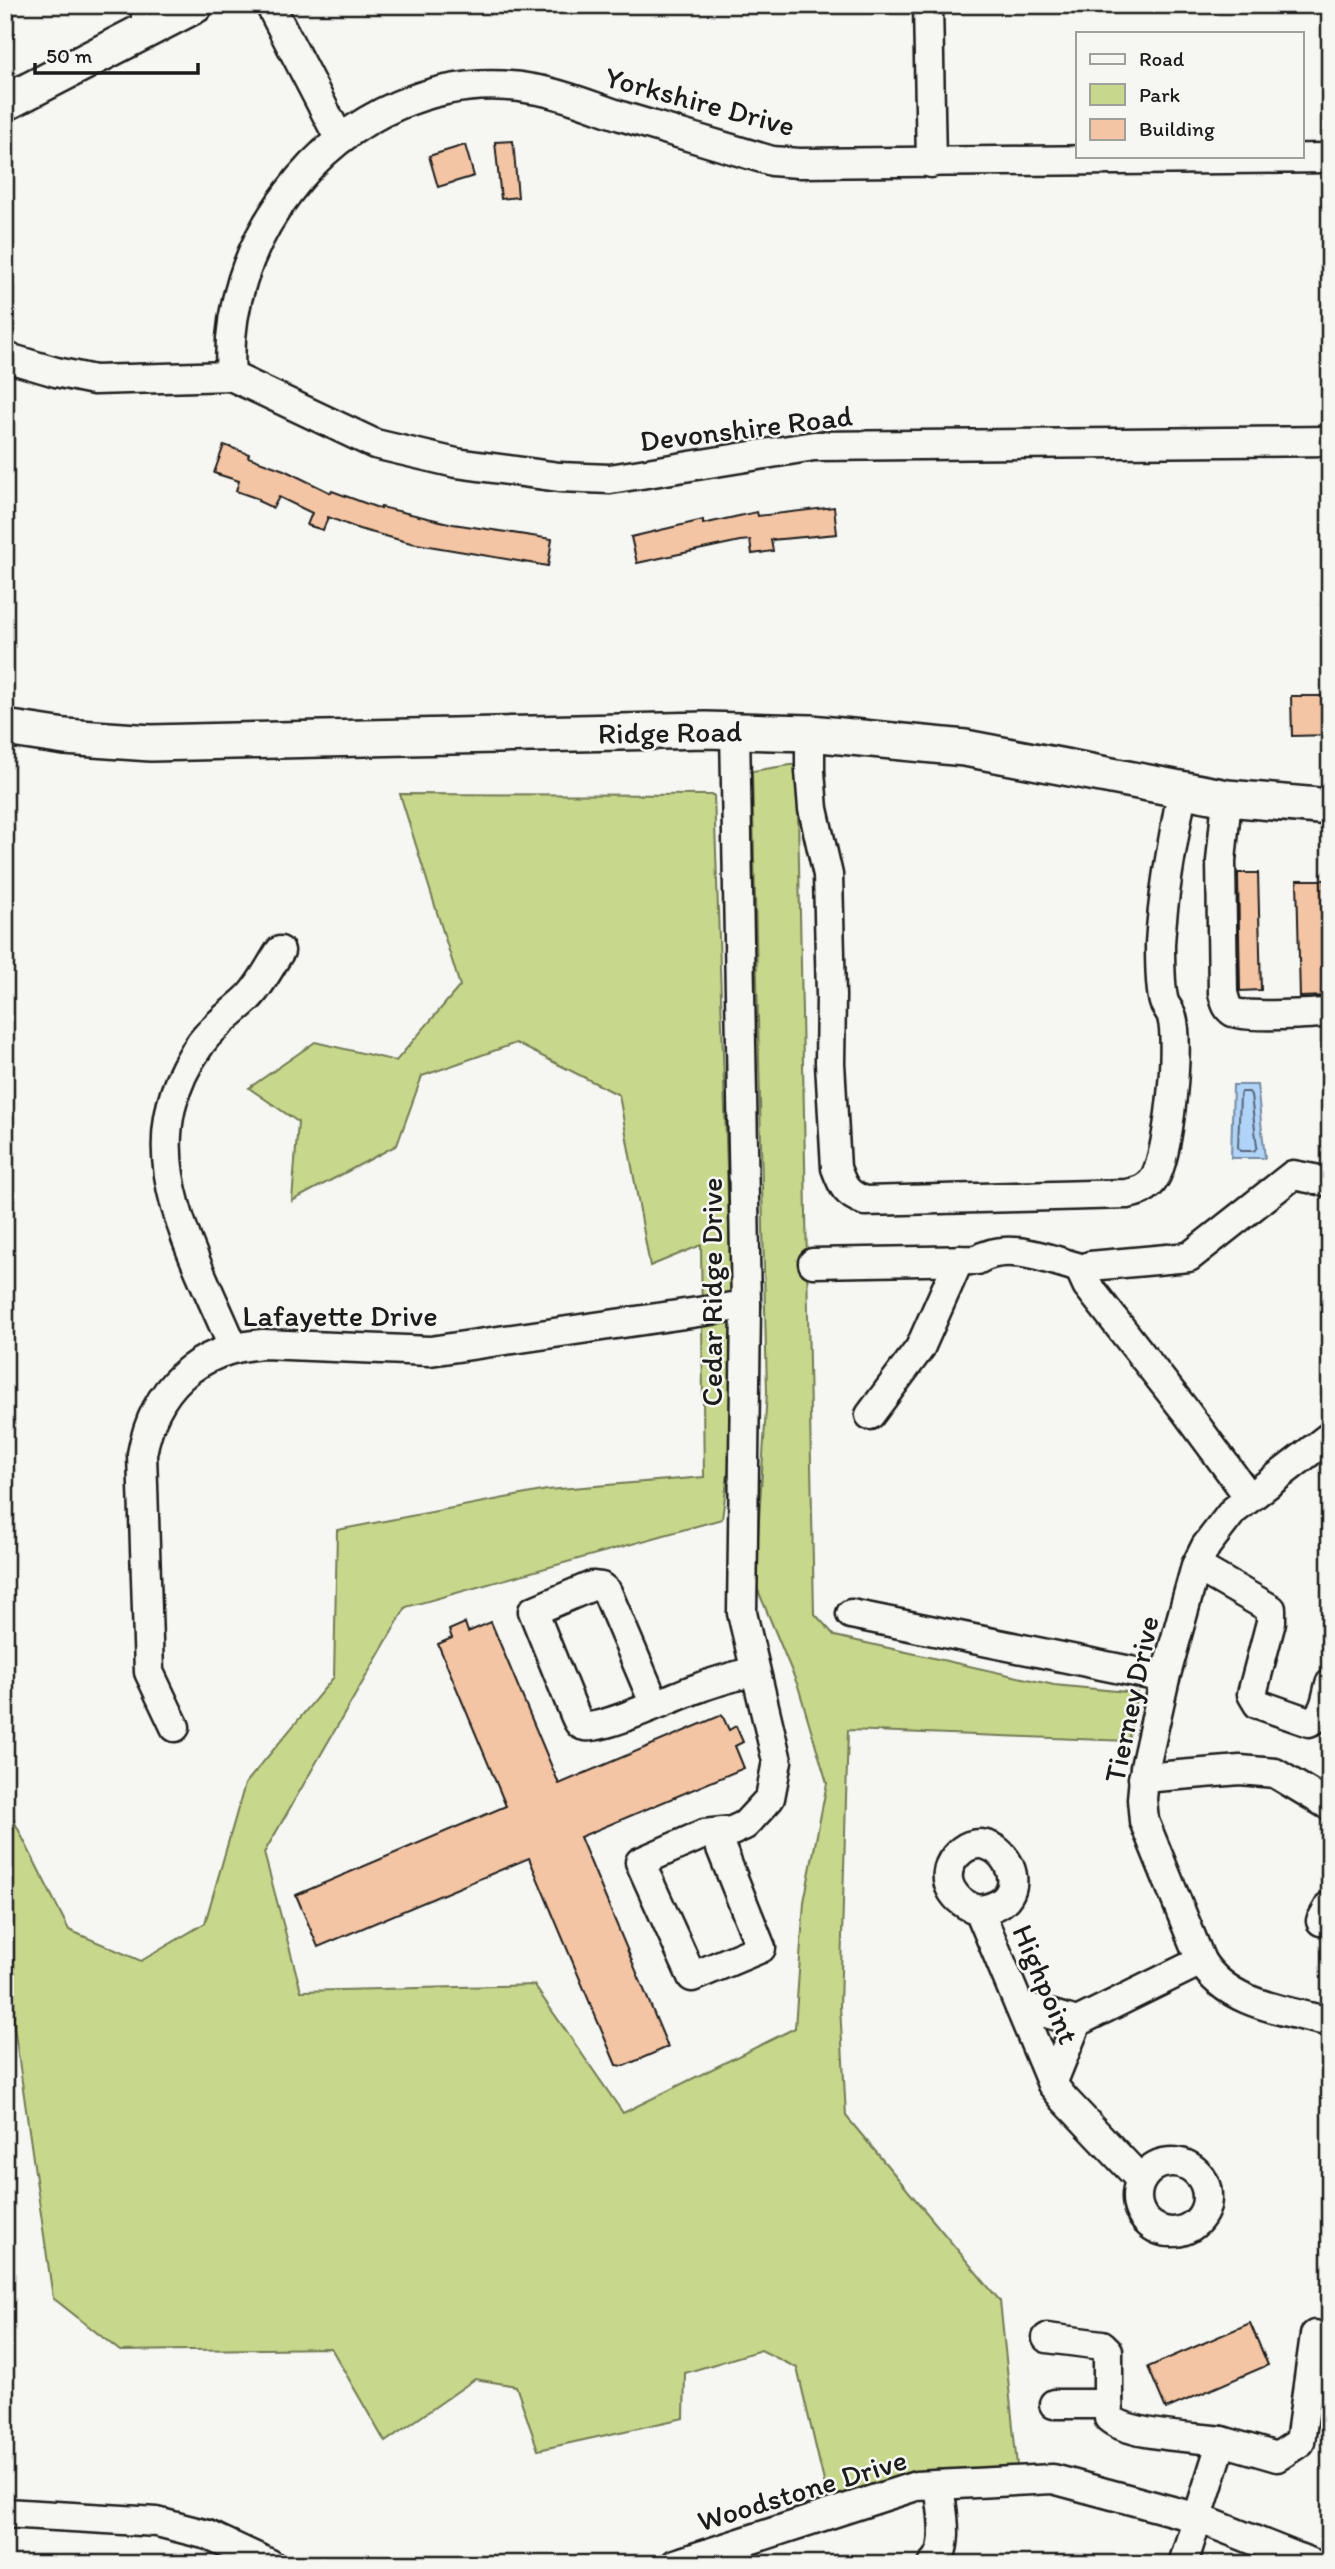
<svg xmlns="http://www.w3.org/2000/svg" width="1335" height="2569" viewBox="0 0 1335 2569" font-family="Itim,sans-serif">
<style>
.green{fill:#c7d78b;stroke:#727a54;stroke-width:2}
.water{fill:#b0d3f8;stroke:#758aa0;stroke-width:2}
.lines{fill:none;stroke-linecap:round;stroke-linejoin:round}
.shore{stroke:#576574;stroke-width:2}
.building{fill:#f4c5a4;stroke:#1c1c1c;stroke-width:2}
.minor-casing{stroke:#1c1c1c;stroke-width:33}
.major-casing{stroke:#1c1c1c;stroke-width:40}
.minor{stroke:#f6f6f2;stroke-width:28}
.major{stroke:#f6f6f2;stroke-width:35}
.labels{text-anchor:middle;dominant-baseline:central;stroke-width:5;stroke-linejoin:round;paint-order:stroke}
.street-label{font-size:30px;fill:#1c1c1c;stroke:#f6f6f2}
</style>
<rect width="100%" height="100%" fill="#f6f6f2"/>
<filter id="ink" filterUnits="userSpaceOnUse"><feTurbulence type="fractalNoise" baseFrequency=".0143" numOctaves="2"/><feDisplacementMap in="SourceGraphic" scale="14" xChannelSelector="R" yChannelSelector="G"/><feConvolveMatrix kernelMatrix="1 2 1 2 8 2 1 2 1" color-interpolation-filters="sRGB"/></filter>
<g filter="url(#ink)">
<polygon class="green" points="797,764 814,1613 835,1636 1054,1685 1137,1693 1128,1741 848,1730 840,2006 846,2116 1000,2301 1019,2485 832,2515 797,2368 761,2350 685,2373 684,2418 538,2450 516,2386 475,2379 385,2442 331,2348 120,2351 53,2298 5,1963 5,1803 69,1930 141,1961 205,1923 245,1784 334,1677 337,1530 547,1490 704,1477 701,1245 650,1266 619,1095 516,1043 422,1076 397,1145 292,1201 298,1122 249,1088 315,1042 396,1061 460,986 400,794 714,795 731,1283 731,1451 722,1519 406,1607 264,1853 301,1991 534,1985 623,2113 795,2028 804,1902 827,1783 798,1686 755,1583 767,1392 752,771"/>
<polygon class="water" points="1233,1085 1257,1085 1265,1158 1231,1158"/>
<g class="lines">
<polygon class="shore" points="1242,1092 1249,1092 1251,1095 1257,1147 1254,1151 1241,1151 1238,1148 1240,1095"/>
</g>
<g class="building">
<polygon points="513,141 518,197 501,199 495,142"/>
<polygon points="465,145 474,176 438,187 429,156"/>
<polygon points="224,445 249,454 248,457 284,470 331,493 332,491 381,509 381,507 453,524 552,539 548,566 411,543 359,529 328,517 323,530 307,525 312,513 279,497 273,508 258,501 259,499 236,491 239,481 214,473"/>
<polygon points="834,507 837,534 771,540 773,551 752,554 750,540 740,541 637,563 631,537 703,520 703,524 757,512 758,516"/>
<polygon points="1291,696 1330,696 1330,735 1292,736"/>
<polygon points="1238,873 1258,873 1261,990 1240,991"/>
<polygon points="1297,880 1325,880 1327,996 1300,997"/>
<polygon points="491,1622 559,1784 722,1715 729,1730 736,1726 743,1742 735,1746 744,1768 580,1837 668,2047 624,2066 616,2065 529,1858 318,1947 296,1895 506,1806 438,1644 452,1638 449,1630 465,1623 468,1632"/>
<polygon points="1250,2323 1268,2365 1166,2409 1148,2367"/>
</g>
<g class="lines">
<defs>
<g id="minor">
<polyline points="146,5 146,31"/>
<polyline points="270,5 339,138"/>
<polyline points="928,5 931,163"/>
<polyline points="5,357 56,372 94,380 231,376 375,444 456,463 559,477 610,479 814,446 1330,441"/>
<path d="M231,376C226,311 248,245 288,193C345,116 441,70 538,90C567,95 596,108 624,117C673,132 723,146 772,161L799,163L1330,158"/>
<path d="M810,733V771L813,809L828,875L831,996L830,1063L836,1168C843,1187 846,1194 865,1201L1127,1194C1137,1192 1148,1189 1154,1179C1169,1156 1180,1044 1172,1017C1171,1012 1166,1007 1164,1002C1160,989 1160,958 1160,944C1163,892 1173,842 1182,791"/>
<path d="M1227,798L1221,861L1223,993C1225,1000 1226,1008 1233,1012C1242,1018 1317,1014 1330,1012"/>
<path d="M813,1263L977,1260C1007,1240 1052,1261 1084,1269"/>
<path d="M233,1347C191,1246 126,1147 201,1043C214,1025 231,1014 247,999C260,987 270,966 280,951"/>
<polyline points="870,1415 920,1348 959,1260"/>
<path d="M1330,1436L1233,1511L1206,1546L1196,1566L1165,1678L1145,1767L1142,1799L1144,1821L1201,1961C1228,2005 1284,2010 1330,2022"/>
<polyline points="1249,1497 1184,1409 1087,1285 1082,1274 1084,1269 1090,1266 1189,1257 1293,1175 1330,1182"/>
<path d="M1196,1566L1271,1609V1622L1252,1694L1258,1704L1309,1722C1325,1717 1326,1699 1330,1684"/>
<polyline points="851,1614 1165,1678"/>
<path d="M655,1705L607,1592L601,1587L592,1586L533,1611L575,1715C577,1720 579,1725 585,1726C603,1730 677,1695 698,1688C716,1681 736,1676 755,1671"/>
<path d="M175,1727L149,1672L142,1454C154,1388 196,1349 263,1344L430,1351L746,1305"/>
<polyline points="1143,1778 1240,1770 1275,1773 1330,1806"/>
<polyline points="715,1833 761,1948 692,1977 640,1862 704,1834 732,1831 745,1825 770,1798 777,1761 742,1613 746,1305 735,731"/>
<path d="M979,1910C955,1904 937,1879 955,1857C993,1811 1049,1901 979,1910L1052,2084L1064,2099L1141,2180"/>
<polyline points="1321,1921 1330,1905"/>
<polyline points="1019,2005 1077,2022 1201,1961"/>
<polyline points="1052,2084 1077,2022"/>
<circle cx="1172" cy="2197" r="35"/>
<polyline points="1047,2338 1102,2345 1108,2351 1108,2398"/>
<path d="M1054,2404H1098L1108,2398L1109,2418C1129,2436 1194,2437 1222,2441"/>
<polyline points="5,2513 157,2522 208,2535 270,2564"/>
<polyline points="675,2564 916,2486 1053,2479 1198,2518 1314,2564"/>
<path d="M933,2564C952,2549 941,2506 939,2485"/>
<polyline points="1183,2564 1222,2441 1277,2457 1300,2442 1315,2335"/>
</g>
<g id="major">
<polyline points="5,103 195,5"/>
<polyline points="5,728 65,737 151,743 706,730 810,733 965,748 1227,798 1330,807"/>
</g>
</defs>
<use href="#minor" class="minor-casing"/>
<use href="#major" class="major-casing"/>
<use href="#minor" class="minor"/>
<use href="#major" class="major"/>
</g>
</g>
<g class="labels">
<g class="street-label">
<text transform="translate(700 101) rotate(15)">Yorkshire Drive</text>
<text transform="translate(746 428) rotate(-7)">Devonshire Road</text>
<text transform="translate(670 732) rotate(-1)">Ridge Road</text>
<text transform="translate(711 1292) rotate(-90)">Cedar Ridge Drive</text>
<text x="340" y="1315">Lafayette Drive</text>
<text transform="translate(1131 1699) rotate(-78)">Tierney Drive</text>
<text transform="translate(1046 1984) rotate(67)">Highpoint</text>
<text transform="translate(802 2490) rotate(-17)">Woodstone Drive</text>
</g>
</g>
<rect width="1335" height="2569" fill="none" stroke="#f6f6f2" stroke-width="28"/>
<rect x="14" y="14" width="1307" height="2541" fill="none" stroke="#1c1c1c" stroke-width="2.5" filter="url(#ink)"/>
<rect x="1076" y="32" width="228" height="126" fill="#f6f6f2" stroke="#9f9f9c" stroke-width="2"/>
<rect x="1090" y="54" width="35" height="10" fill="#f6f6f2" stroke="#9f9f9c" stroke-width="2"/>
<text x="1139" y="66" font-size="21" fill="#1c1c1c">Road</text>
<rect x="1090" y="84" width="35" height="21" fill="#c7d78b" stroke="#9f9f9c" stroke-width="2"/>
<text x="1139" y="102" font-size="21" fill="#1c1c1c">Park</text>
<rect x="1090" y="119" width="35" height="21" fill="#f4c5a4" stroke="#9f9f9c" stroke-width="2"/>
<text x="1139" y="136" font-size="21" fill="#1c1c1c">Building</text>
<path d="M35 63v10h163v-10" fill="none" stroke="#1c1c1c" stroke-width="3.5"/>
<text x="46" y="63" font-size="21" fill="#1c1c1c" stroke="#f6f6f2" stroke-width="5" paint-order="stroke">50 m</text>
</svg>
